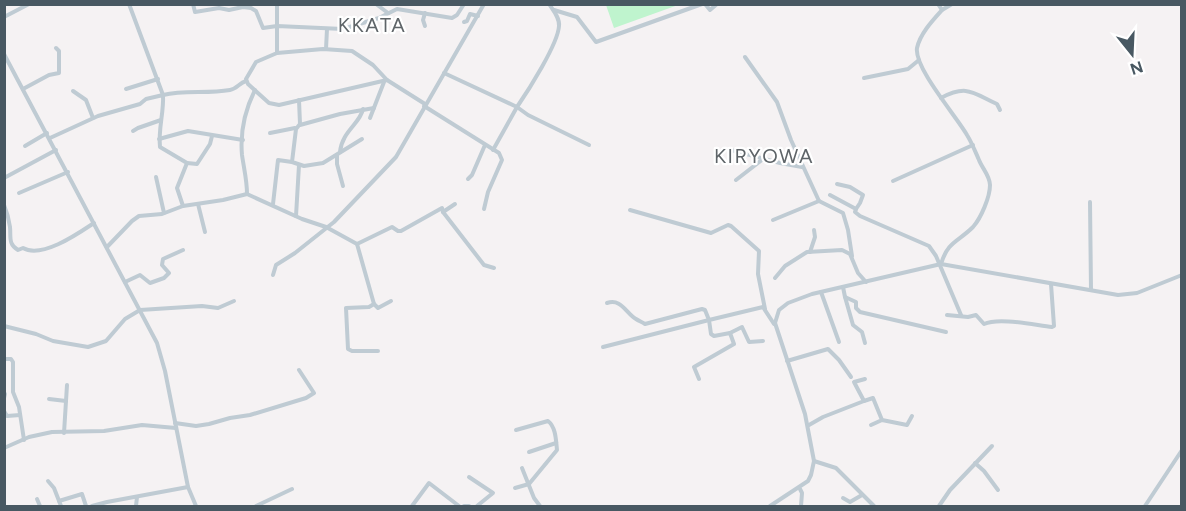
<svg xmlns="http://www.w3.org/2000/svg" width="1186" height="511" viewBox="0 0 1186 511" font-family="Figtree,sans-serif">
<style>
.green{fill:#bff4ce}
.lines{fill:none;stroke-linecap:round;stroke-linejoin:round}
.minor{stroke:#bfcbd3;stroke-width:4}
.labels{text-anchor:middle;dominant-baseline:central;stroke-width:4.5;stroke-linejoin:round;paint-order:stroke}
.quarter-label{font-size:20px;letter-spacing:1.5px;fill:#5e6468;stroke:#fff}
</style>
<rect width="100%" height="100%" fill="#f5f2f3"/>
<polygon class="green" points="606,5 606,4 678,5 614,28"/>
<g class="lines">
<g class="minor">
<path d="M129,4L163,95C185,90 207,94 230,90C237,89 239,83 246,81"/>
<polyline points="193,4 195,12 219,8 229,10 243,7 251,8 256,11 263,28 277,26 343,29 379,18 397,9 452,18 457,15 464,4"/>
<polyline points="277,4 277,53 256,62 246,79 248,84 269,103 279,105 387,80"/>
<polyline points="376,4 388,13"/>
<path d="M549,4C553,10 560,18 559,26C558,44 528,91 517,107L528,115L589,145"/>
<polyline points="705,4 710,10 717,4"/>
<polyline points="938,4 942,10 952,4"/>
<polyline points="554,10 577,17 596,42 702,4"/>
<polyline points="425,13 423,20 425,26"/>
<polyline points="4,17 29,4"/>
<polyline points="464,22 467,21 470,14 478,16"/>
<polyline points="326,49 327,29"/>
<polyline points="277,53 323,49 352,51 373,65 387,80 425,104"/>
<polyline points="4,54 157,343 165,371 188,487 196,506"/>
<polyline points="745,57 777,102 791,140 819,201"/>
<polyline points="444,73 517,107 493,150"/>
<polyline points="864,78 908,69 919,60"/>
<polyline points="23,89 49,75 59,73 59,51 56,48"/>
<polyline points="126,89 158,79"/>
<polyline points="73,91 86,100 93,118"/>
<path d="M941,98C967,84 973,93 997,104L1000,110"/>
<polyline points="299,100 300,124 296,129 292,162 304,166 323,163 362,139"/>
<polyline points="424,106 499,153 502,160 488,192 484,209"/>
<polyline points="370,118 384,82"/>
<polyline points="300,125 340,114 374,108"/>
<polyline points="133,131 138,128 161,120"/>
<polyline points="270,133 295,128"/>
<path d="M50,138L98,116L140,104L146,99L163,95C164,113 158,129 160,147L187,163L177,188L183,206"/>
<polyline points="159,139 188,131 243,140"/>
<polyline points="25,146 47,133"/>
<polyline points="731,150 780,163 802,167"/>
<path d="M340,152C342,131 360,124 363,109"/>
<polyline points="337,155 337,164 343,186"/>
<polyline points="187,163 197,164 210,144 212,136"/>
<polyline points="156,177 164,213"/>
<polyline points="4,178 56,150"/>
<polyline points="468,179 472,175 485,145"/>
<polyline points="736,180 763,159"/>
<polyline points="893,181 973,145"/>
<polyline points="837,184 850,187 863,195 860,203 856,209"/>
<polyline points="19,193 68,172"/>
<path d="M247,194C247,180 244,169 242,155C240,133 245,110 255,90"/>
<polyline points="830,195 856,209 855,212 860,216 929,246 936,256 961,315"/>
<polyline points="1090,202 1091,290"/>
<polyline points="198,204 205,232"/>
<polyline points="273,204 278,160 292,162"/>
<path d="M4,205C7,212 9,219 10,227C11,237 8,244 18,250L23,248C42,259 79,233 94,223"/>
<polyline points="630,210 711,233 728,225 731,226 759,251 758,274 765,309"/>
<polyline points="443,212 484,265 494,268"/>
<polyline points="296,216 299,165"/>
<polyline points="773,220 819,201 843,213 848,230 852,256"/>
<polyline points="357,244 392,227 398,231 401,231 442,208 443,212 455,204"/>
<polyline points="107,247 132,221 139,216 162,214 183,206 223,200 247,194 302,219 326,227 357,244 374,304"/>
<polyline points="810,252 815,237 814,230"/>
<path d="M941,264C948,241 958,242 973,227C981,218 990,197 990,185C990,176 982,168 979,160C975,151 972,143 967,135C957,117 914,68 917,48C920,34 932,21 942,10"/>
<polyline points="273,275 276,265 295,253 334,222 396,157 484,4"/>
<polyline points="775,278 785,266 807,252 842,250 850,254 858,273 866,282"/>
<polyline points="125,282 140,275 150,283 164,278 169,273 162,265 163,259 183,250"/>
<polyline points="843,287 845,297 856,302 856,308 860,312 946,332"/>
<polyline points="821,292 839,342"/>
<polyline points="845,297 853,325 862,332 865,343"/>
<path d="M947,315L968,317L976,315L984,324C999,317 1034,325 1052,327L1054,326L1051,284"/>
<polyline points="4,326 36,334 53,341 88,347 106,341 125,319 140,310 202,306 218,308 234,301"/>
<polyline points="730,333 742,327 749,342 763,341"/>
<path d="M603,347L709,320L705,310L702,309L645,324C642,322 639,321 636,319C626,313 621,298 607,303"/>
<polyline points="378,351 352,351 348,349 346,308 369,307 374,304 378,308 391,301"/>
<polyline points="4,359 11,359 13,362 13,392 19,407 24,440"/>
<polyline points="787,361 828,349 839,360 851,377"/>
<polyline points="699,379 694,367 734,344 730,333 714,336 711,334 709,320 763,307 774,324"/>
<polyline points="4,398 5,394"/>
<polyline points="49,399 66,401"/>
<polyline points="864,401 873,398 882,420 871,425 882,420 907,425 912,416"/>
<polyline points="4,411 7,416 20,415"/>
<polyline points="175,423 196,426 209,424 230,418 250,415 306,398 314,393 299,370"/>
<polyline points="809,425 823,417 864,401 854,382 865,379"/>
<polyline points="64,433 67,385"/>
<polyline points="4,448 29,437 52,432 104,431 142,425 176,428"/>
<polyline points="529,452 556,443"/>
<polyline points="814,461 836,468 874,506"/>
<polyline points="975,463 984,471 998,490"/>
<polyline points="522,468 534,498 540,506"/>
<polyline points="469,477 493,493 477,506"/>
<polyline points="48,481 54,488 61,506"/>
<path d="M515,488L529,484L557,450C556,441 556,427 548,421L516,430"/>
<polyline points="800,489 802,493 801,506"/>
<polyline points="843,498 850,502 862,495"/>
<polyline points="37,499 40,506"/>
<polyline points="59,501 82,494 86,506"/>
<polyline points="92,506 107,502 188,487"/>
<polyline points="136,506 137,497"/>
<polyline points="256,506 292,489"/>
<polyline points="412,506 429,483 459,506"/>
<polyline points="464,506 469,506"/>
<polyline points="770,506 808,481 811,475 814,461 805,414 775,323 779,310 788,303 812,294 941,264 1118,295 1137,293 1182,275"/>
<polyline points="939,506 950,490 992,446"/>
<polyline points="1145,506 1182,450"/>
</g>
</g>
<g class="labels">
<g class="quarter-label">
<text x="372" y="25">KKATA</text>
<text x="764" y="156">KIRYOWA</text>
</g>
</g>
<rect width="1186" height="511" fill="none" stroke="#485862" stroke-width="12"/>
<g transform="translate(1132 54) rotate(162)" stroke="#ffffff" stroke-width="4.5" paint-order="stroke">
<path d="M0-4.5L10 22L0 15L-10 22Z" fill="#485862"/>
<text y="-9" font-size="16" font-weight="bold" text-anchor="middle" fill="#485862">N</text>
</g>
</svg>
